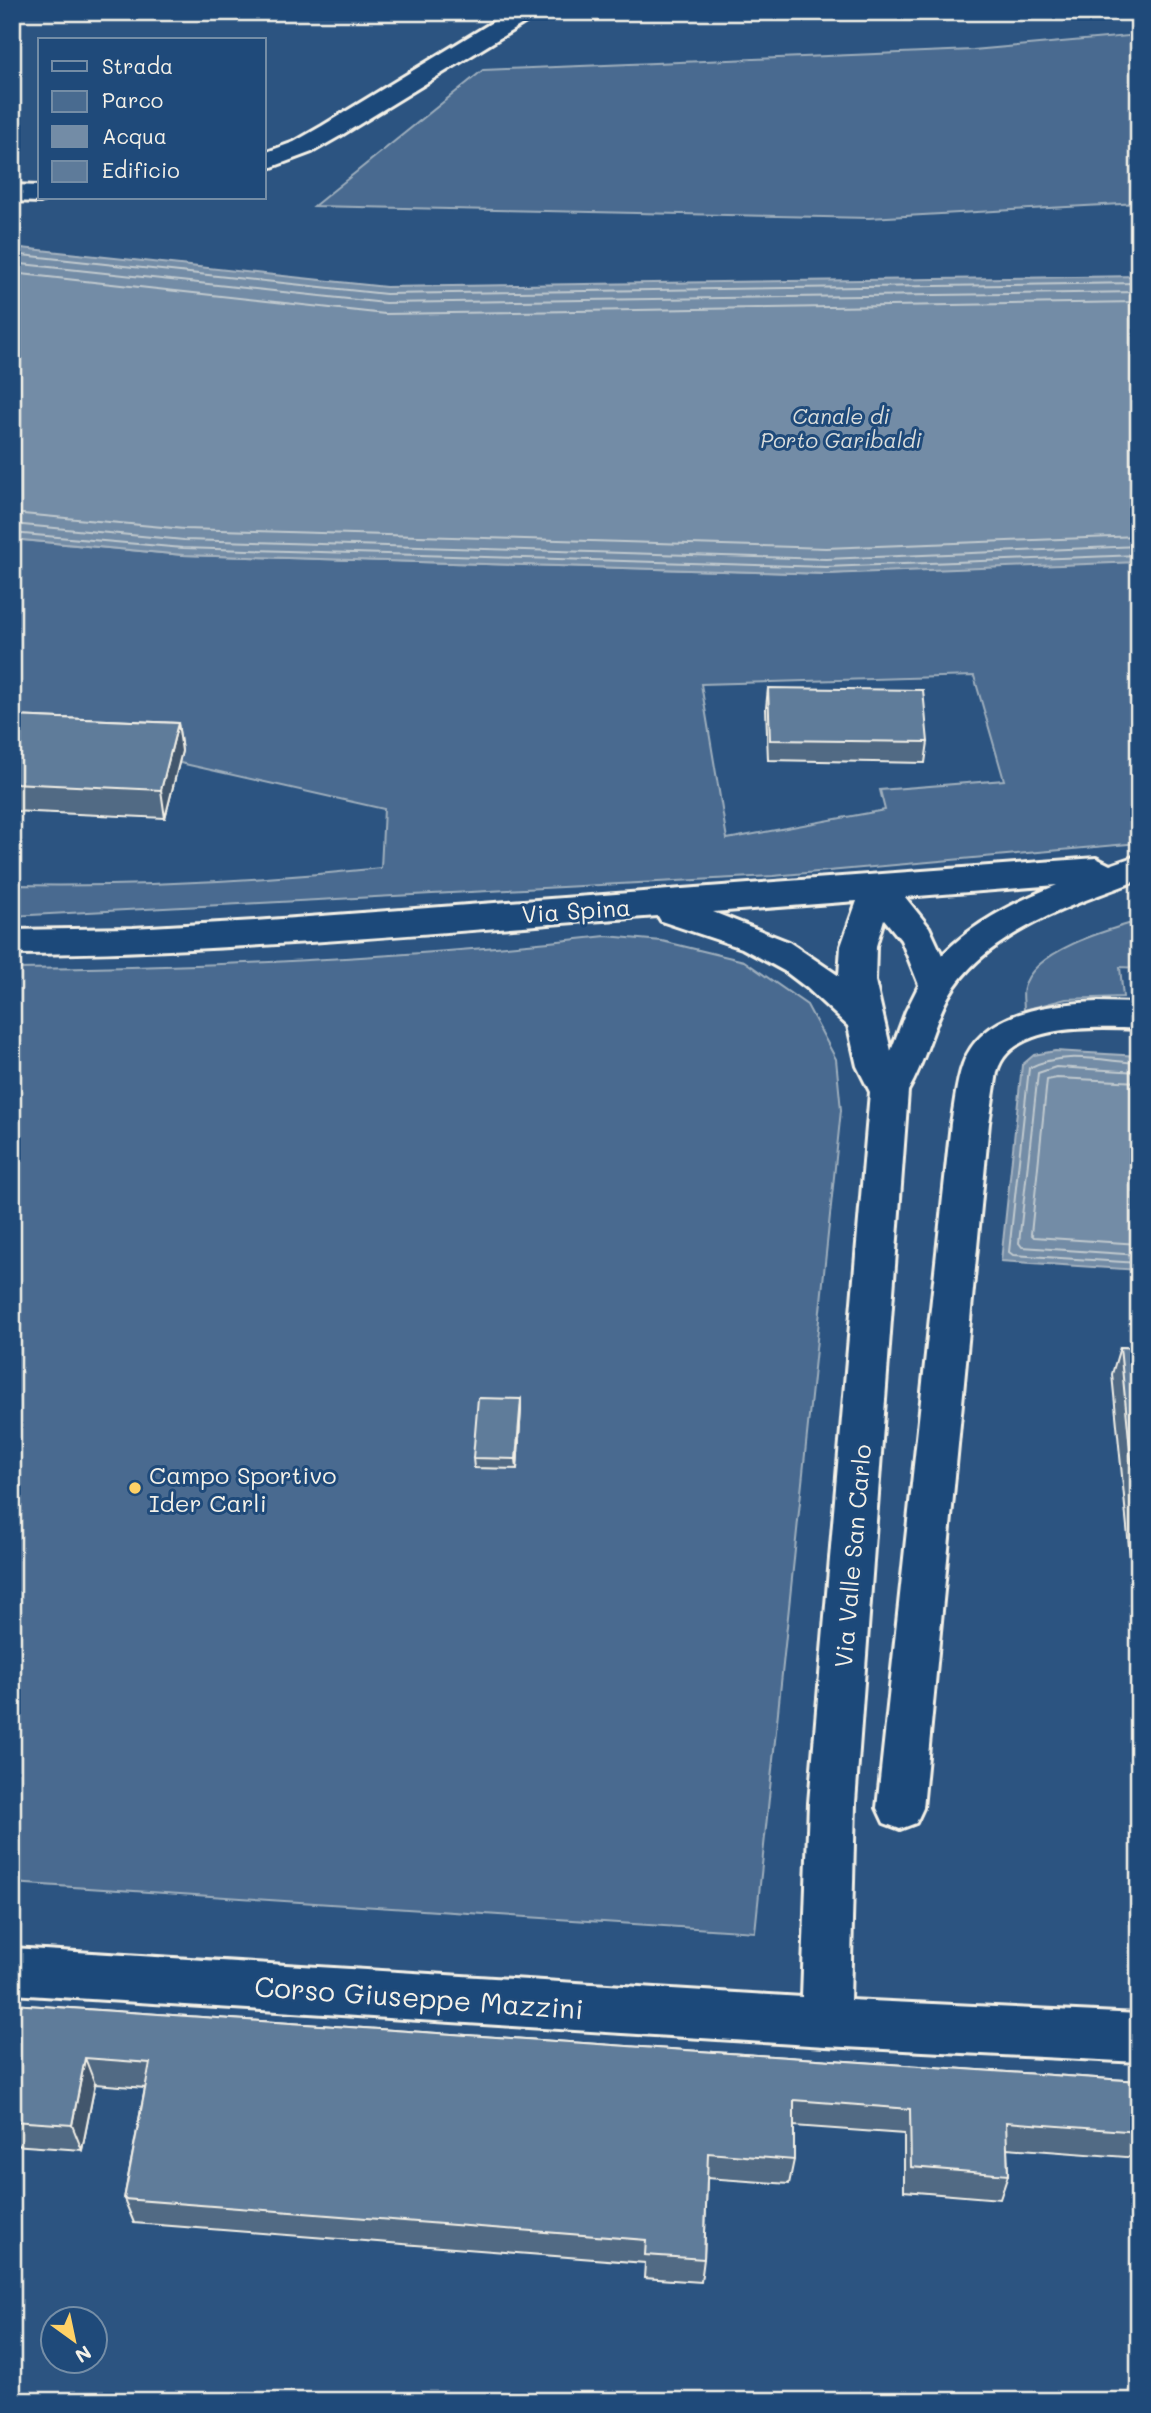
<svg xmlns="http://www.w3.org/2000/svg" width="1151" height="2413" viewBox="0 0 1151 2413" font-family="Mali,sans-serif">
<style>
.green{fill:#496b90;stroke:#9eaebc;stroke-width:2;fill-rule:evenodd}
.water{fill:#738ca6;stroke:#a7b4c0;stroke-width:2}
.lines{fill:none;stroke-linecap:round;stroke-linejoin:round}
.shore{stroke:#c0c9ce;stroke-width:2}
.minor-casing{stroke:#f4f1e8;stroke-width:6}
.minor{fill:#1f4a7a;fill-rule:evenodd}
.wall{fill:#516a84;stroke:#f4f1e8;stroke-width:2}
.shaded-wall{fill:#42566c;stroke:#f4f1e8;stroke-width:2}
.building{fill:#5e7b9a;stroke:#f4f1e8;stroke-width:2}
.poi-dot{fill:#ffd166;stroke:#1f4a7a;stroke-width:2.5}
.labels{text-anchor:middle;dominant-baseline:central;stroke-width:6;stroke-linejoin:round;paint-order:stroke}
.far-water-label{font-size:21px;font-style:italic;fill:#dadddb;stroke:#1f4a7a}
.street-label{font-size:24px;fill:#f4f1e8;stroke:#1f4a7a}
.poi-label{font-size:24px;fill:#f4f1e8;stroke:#1f4a7a;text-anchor:start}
.near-street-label{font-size:28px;fill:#f4f1e8;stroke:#1f4a7a}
</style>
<rect width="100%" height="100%" fill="#2c5481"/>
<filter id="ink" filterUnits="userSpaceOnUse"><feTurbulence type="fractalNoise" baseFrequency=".0143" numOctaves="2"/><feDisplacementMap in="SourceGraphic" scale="14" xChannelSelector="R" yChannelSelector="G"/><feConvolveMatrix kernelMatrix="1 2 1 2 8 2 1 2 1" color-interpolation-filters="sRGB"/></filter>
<g filter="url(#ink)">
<g class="green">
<polygon points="1139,35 1139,203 869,218 314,206 483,70 973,50"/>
<path d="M12,539L183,555L826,574L1139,557V843L773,876L12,916V885C135,887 259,881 381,868L384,809L12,725ZM974,676L1004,780L880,790L885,810L727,839L701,684Z"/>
<path d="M1139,921V968L1120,967L1123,997L1066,999L1024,1010C1024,1003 1022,994 1024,988C1032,951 1107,930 1139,921Z"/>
<path d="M606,936L662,941L744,961L807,1005L836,1059L841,1110L755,1932L12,1883V969C210,967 409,958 606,936Z"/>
</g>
<g class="water">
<polygon points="12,247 386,287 1139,276 1139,562 826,574 183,555 12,539"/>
<polygon points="1055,1051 1139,1056 1139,1270 1001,1261 1022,1065 1034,1055"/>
</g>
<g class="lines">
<g class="shore">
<polyline points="12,254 386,294 1139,283"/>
<polyline points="12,263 385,303 1139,292"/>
<polyline points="12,273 385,314 1139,302"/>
<polyline points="12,513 184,529 826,548 1139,536"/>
<polyline points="12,524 184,540 826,559 1139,546"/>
<polyline points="12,533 183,548 826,567 1139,555"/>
<path d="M1139,1063C1103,1061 1062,1050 1029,1068L1009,1252L1013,1255L1139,1263"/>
<polyline points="1139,1072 1056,1067 1038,1073 1019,1243 1022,1247 1139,1255"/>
<polyline points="1139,1082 1057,1078 1047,1080 1031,1234 1034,1237 1139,1244"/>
</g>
<defs>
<g id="minor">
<polygon points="509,12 538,12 534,17 340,136 312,152 264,170 264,153 294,142 322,126"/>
<polygon points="12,185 40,186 40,198 50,198 40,202 12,201"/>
<path d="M1139,855V880C1075,904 984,933 948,997C932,1027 926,1060 908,1091L855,1803L850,2000L1139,2014V2062L825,2046L12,1994V1948L802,1997L809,1803L870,1092L857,1066L848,1026L807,988L786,972L742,948L661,921L658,916C443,931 228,953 12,954V930L133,928L255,921L1096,858L1110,865ZM1057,885C1015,902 974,922 942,955L929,927L905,897ZM857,901L841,946L839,976L789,942L713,912ZM884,919L901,940L919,985L906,1011L891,1051L875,981L876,946Z"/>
<path d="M1098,1002L1139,1003V1029C1099,1027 1010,1022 997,1072L989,1123L923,1808L916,1823L900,1829L884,1823L877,1808L951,1123C955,1104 956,1083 963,1064C982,1011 1050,1004 1098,1002Z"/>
</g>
</defs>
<use href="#minor" class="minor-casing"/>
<use href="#minor" class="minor"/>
</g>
<g class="wall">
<polygon points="1038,12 1104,12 1103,18 1040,19"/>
<polygon points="768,688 928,742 925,763 768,760 766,708"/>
<polygon points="12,716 178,723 182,751 165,818 12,811"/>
<polygon points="1120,1347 1139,1348 1139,1649 1112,1374"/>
<polygon points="521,1399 521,1409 517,1469 474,1468 473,1458"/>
<polygon points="12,2004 1139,2081 1139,2158 1007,2148 1008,2175 1000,2199 904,2191 904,2134 794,2126 794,2160 789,2184 707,2178 704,2259 701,2282 644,2278 645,2263 134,2223 124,2199 145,2088 95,2084 82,2150 12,2145"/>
</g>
<g class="shaded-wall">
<polygon points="178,723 182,751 165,818 161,790"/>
<polygon points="521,1399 521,1409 517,1469 516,1459"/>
<polygon points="85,2058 95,2084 82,2150 72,2125"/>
</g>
<g class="building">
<polygon points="768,688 923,690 928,742 770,740"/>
<polygon points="12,716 178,723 161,790 12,783"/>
<polygon points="1120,1347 1139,1348 1139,1541"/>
<polygon points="478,1398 521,1399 516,1459 473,1458"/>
<polygon points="12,2004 1139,2081 1139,2132 1006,2122 1008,2175 911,2167 910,2109 794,2100 794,2160 708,2153 704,2259 645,2255 646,2240 124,2199 150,2063 85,2058 72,2125 12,2121"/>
</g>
</g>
<circle class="poi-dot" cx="135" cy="1488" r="7"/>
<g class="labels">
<g class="far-water-label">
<text x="841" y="415">Canale di<tspan x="841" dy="24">Porto Garibaldi</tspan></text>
</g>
<g class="street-label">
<text transform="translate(576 910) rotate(-4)">Via Spina</text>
<text transform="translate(852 1556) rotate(-85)">Via Valle San Carlo</text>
</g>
<g class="poi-label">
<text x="149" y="1474">Campo Sportivo<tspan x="149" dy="28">Ider Carli</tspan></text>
</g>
<g class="near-street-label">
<text transform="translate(419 1997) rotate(4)">Corso Giuseppe Mazzini</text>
</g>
</g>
<rect width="1151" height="2413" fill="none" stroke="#1f4a7a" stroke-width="42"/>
<rect x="21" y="21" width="1109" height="2371" fill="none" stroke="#f4f1e8" stroke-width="2.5" filter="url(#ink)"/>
<rect x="38" y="38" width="228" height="161" fill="#1f4a7a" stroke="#748da6" stroke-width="2"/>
<rect x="52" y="61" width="35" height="10" fill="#1f4a7a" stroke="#748da6" stroke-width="2"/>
<text x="102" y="74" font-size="21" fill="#f4f1e8">Strada</text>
<rect x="52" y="91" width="35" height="21" fill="#496b90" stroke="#748da6" stroke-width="2"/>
<text x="102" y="108" font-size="21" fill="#f4f1e8">Parco</text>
<rect x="52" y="126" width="35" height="21" fill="#738ca6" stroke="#748da6" stroke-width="2"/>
<text x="102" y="144" font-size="21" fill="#f4f1e8">Acqua</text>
<rect x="52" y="161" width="35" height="21" fill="#5e7b9a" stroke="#748da6" stroke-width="2"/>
<text x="102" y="178" font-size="21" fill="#f4f1e8">Edificio</text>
<g transform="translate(74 2340) rotate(147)"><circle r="33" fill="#1f4a7a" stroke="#748da6" stroke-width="2"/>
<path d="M0-5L12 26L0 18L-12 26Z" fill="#ffd166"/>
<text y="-10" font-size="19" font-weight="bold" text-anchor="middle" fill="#f4f1e8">N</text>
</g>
</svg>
